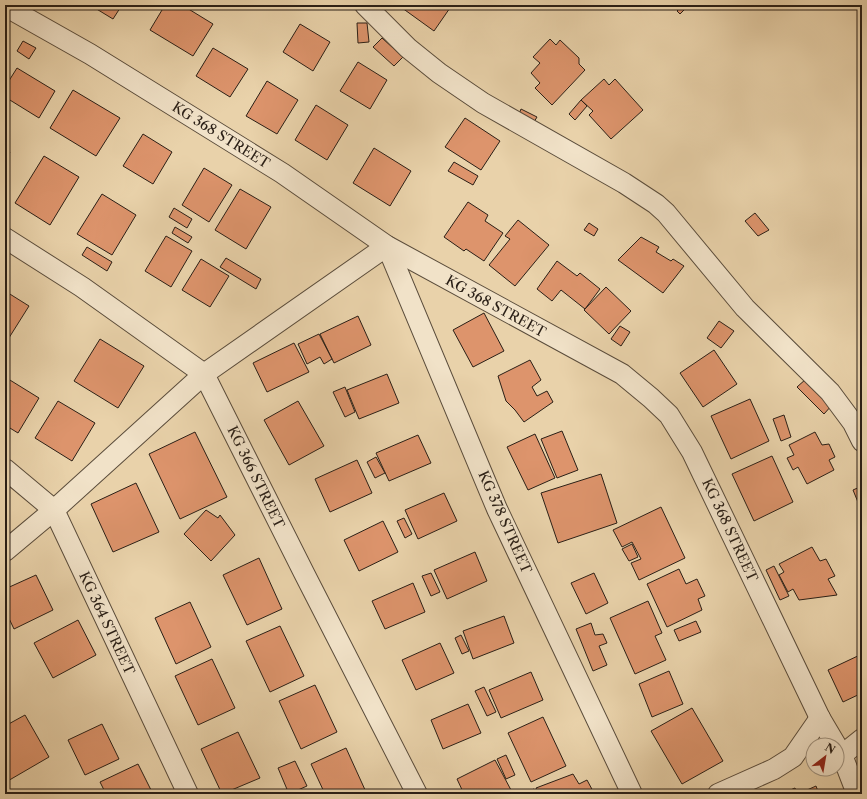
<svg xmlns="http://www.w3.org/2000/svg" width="867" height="799" viewBox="0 0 867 799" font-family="'Libre Caslon Text',serif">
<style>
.building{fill:#dd946c;stroke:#2a1f16}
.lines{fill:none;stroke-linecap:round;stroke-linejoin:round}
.minor-casing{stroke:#5a4c3b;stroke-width:22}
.minor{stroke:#f1e2c8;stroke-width:20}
.labels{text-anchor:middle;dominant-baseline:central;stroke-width:4;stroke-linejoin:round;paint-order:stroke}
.street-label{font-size:14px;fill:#2a1f16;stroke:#f1e2c8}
</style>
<rect width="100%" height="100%" fill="#e9d2aa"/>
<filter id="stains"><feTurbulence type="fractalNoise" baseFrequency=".005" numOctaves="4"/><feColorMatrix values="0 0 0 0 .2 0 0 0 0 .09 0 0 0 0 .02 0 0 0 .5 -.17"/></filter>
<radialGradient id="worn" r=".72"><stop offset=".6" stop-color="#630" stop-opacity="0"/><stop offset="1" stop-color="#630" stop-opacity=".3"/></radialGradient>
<g class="building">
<polygon points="90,5 122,5 113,19"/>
<polygon points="165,5 182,5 213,24 193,56 150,30"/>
<polygon points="398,5 452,5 434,31"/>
<polygon points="683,5 686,8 680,14 677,11"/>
<polygon points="357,23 367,23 369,42 358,43"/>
<polygon points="300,24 330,42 313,71 283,52"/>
<polygon points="382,38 403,57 394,66 373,47"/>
<polygon points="550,39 556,45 560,40 579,58 579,64 585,70 552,105 535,88 540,83 531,73 540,63 533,57"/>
<polygon points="23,41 36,48 29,59 17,51"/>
<polygon points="213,48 248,69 230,97 196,76"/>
<polygon points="358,62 387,80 370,109 340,91"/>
<polygon points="17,68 55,91 39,118 5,97 5,87"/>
<polygon points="604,79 609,85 615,79 643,110 611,139 589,115 593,111 581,100"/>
<polygon points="267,81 298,100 277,134 246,116"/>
<polygon points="73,90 120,118 96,156 50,128"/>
<polygon points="581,100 587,106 575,120 569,114"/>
<polygon points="316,105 348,125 327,160 295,140"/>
<polygon points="521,109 537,117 534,122 519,114"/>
<polygon points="465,118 500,141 481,170 445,147"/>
<polygon points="143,134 172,152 153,184 123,166"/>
<polygon points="374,148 411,171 390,206 353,183"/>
<polygon points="5,149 10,152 5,160"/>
<polygon points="44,156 79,177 50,225 15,203"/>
<polygon points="454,162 478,176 473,185 448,171"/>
<polygon points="204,168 232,185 209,222 182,205"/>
<polygon points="240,189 271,207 246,249 215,230"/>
<polygon points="102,194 136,215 112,255 77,234"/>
<polygon points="468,202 488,215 485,221 503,233 484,261 466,249 464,251 444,237"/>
<polygon points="174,208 192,219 187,228 169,217"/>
<polygon points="755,213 769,230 758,236 745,221"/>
<polygon points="518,220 549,245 515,286 489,265 510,239 505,236"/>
<polygon points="589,223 598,229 594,236 584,230"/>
<polygon points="175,227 192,237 188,243 172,233"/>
<polygon points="166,236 192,251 171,287 145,271"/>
<polygon points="641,237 659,247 656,252 671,261 673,259 684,266 663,293 618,260"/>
<polygon points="87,247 112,262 107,271 82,255"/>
<polygon points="226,258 261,279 256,289 220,267"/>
<polygon points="201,259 229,276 210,307 182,290"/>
<polygon points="557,261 577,276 580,273 600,289 585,309 561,290 552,301 537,289"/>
<polygon points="606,287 631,311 609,334 584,310"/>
<polygon points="5,291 29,306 7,341 5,339"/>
<polygon points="484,313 504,351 473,367 453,330"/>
<polygon points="358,316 371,345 334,363 320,334"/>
<polygon points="719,321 734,331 721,348 707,338"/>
<polygon points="620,326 630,332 621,346 611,339"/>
<polygon points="319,334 332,359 324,364 320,357 307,364 298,344"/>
<polygon points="100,339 144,366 118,408 74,381"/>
<polygon points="294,343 309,372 267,392 253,363"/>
<polygon points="714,350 737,384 703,407 680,373"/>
<polygon points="530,360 541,380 532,387 537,396 547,391 553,402 524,422 515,410 506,401 498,376"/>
<polygon points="387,374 399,403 359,419 347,390"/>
<polygon points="5,377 39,398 18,433 5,425"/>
<polygon points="806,379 832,405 824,414 797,387"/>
<polygon points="345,387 355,412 345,417 333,392"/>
<polygon points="750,399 769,441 731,459 711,416"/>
<polygon points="58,401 95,423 72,461 35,438"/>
<polygon points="298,401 324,446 289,465 264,420"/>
<polygon points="784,415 791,437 781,441 773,419"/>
<polygon points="562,431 578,470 557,478 541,439"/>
<polygon points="195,432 227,497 180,519 149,454"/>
<polygon points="815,432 822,445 829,444 835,457 829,460 834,470 807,484 798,467 793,470 787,458 794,455 789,445"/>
<polygon points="535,434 555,478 528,490 507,447"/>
<polygon points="418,435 431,463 389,481 376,453"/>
<polygon points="772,456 793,502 754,521 732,474"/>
<polygon points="376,457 385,473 375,478 367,462"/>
<polygon points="357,460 372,493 330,512 315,479"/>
<polygon points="601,474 617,523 558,543 541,493"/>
<polygon points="136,483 159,532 113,552 91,504"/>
<polygon points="862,486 862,512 853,490"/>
<polygon points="444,493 457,521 418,539 405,510"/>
<polygon points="661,507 685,558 639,580 631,563 641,559 632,542 622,547 613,530"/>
<polygon points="206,510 218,518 220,515 235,535 211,561 184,534"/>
<polygon points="404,518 412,534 405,538 397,521"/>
<polygon points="383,521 398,552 359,571 344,540"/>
<polygon points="632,544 638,557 629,561 622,549"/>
<polygon points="812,547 820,561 826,559 835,576 828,579 837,595 799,600 793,589 788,592 779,575 784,572 779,564"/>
<polygon points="475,552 487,581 447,599 434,570"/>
<polygon points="259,558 282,609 247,625 223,575"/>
<polygon points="774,566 789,596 780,600 766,570"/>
<polygon points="679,569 686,584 697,579 705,596 698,599 702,610 667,627 647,584"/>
<polygon points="431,573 440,592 431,596 422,576"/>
<polygon points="594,573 608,603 586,614 571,583"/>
<polygon points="36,575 53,610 14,629 5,610 5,589"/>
<polygon points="413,583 425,612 385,629 372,601"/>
<polygon points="648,601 662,633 655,636 666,660 635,674 610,618"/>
<polygon points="190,602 211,647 176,664 155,618"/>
<polygon points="504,616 514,643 473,659 463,631"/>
<polygon points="78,620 96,655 53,678 34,643"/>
<polygon points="696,621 701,632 679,641 674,630"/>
<polygon points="591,623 595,635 603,634 607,643 599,646 607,665 593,671 576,629"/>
<polygon points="280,626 304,676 270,692 246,641"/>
<polygon points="461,635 469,651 462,654 455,638"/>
<polygon points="440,643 454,673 416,690 402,660"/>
<polygon points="862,654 862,693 843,702 828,670"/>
<polygon points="212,659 235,708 198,725 175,676"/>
<polygon points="669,671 683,704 652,717 639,684"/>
<polygon points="531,672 543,700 501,718 489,690"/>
<polygon points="315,685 337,732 301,749 279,701"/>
<polygon points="484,687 496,712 487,716 475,691"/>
<polygon points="5,690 9,696 5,698"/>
<polygon points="468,704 481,733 443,749 431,720"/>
<polygon points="692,708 723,761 682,784 651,731"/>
<polygon points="25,715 49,757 6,782 5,779 5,726"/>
<polygon points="543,717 566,766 531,782 508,733"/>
<polygon points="102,724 119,759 85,775 68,740"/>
<polygon points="238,732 260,778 222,794 201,749"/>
<polygon points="346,748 366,792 362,794 325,794 311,764"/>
<polygon points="506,755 515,775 506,779 497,759"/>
<polygon points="495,760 511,790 504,794 464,794 457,779"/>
<polygon points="295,761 307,786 289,794 278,768"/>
<polygon points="138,764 153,794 106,794 100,782"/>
<polygon points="573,774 579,784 587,780 594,793 539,794 536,788"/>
<polygon points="816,786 819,794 781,794 795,788 798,794"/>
<polygon points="534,789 536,794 525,794 524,793"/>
</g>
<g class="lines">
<defs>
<g id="minor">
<polyline points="365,5 408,48 439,73 483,103 624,183 656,204 666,213 745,308 830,392 853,423 862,441"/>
<polyline points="5,6 90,54 282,173 387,246 622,374 651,398 669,415 692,452 820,718 836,745"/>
<polyline points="5,238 82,287 204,374 304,573 417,794"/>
<polyline points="5,469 54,510 188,794"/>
<polyline points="5,551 54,510 204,374 387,246 497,509 632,794"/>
<polyline points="837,747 842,755 857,794"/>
<polyline points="842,755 862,739"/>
<polyline points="718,794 774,769 793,757 820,718"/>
</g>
</defs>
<use href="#minor" class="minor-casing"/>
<use href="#minor" class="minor"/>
</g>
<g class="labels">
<g class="street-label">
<text transform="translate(221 135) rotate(32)">KG 368 STREET</text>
<text transform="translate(496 306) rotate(29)">KG 368 STREET</text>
<text transform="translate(256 477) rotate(64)">KG 366 STREET</text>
<text transform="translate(505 522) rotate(66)">KG 378 STREET</text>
<text transform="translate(730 530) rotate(65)">KG 368 STREET</text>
<text transform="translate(107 623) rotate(65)">KG 364 STREET</text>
</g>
</g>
<rect width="867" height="799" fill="none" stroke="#e9d2aa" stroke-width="20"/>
<rect x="6" y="6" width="855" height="787" fill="none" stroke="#2a1f16" stroke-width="2"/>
<rect x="10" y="10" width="847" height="779" fill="none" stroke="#2a1f16"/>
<g transform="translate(825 757) rotate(31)"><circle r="19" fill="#f1e2c8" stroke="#a19481"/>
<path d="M0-3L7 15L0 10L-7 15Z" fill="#8f2418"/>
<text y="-6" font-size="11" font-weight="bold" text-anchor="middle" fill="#2a1f16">N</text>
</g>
<rect width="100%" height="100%" filter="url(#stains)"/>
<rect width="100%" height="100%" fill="url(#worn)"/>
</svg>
